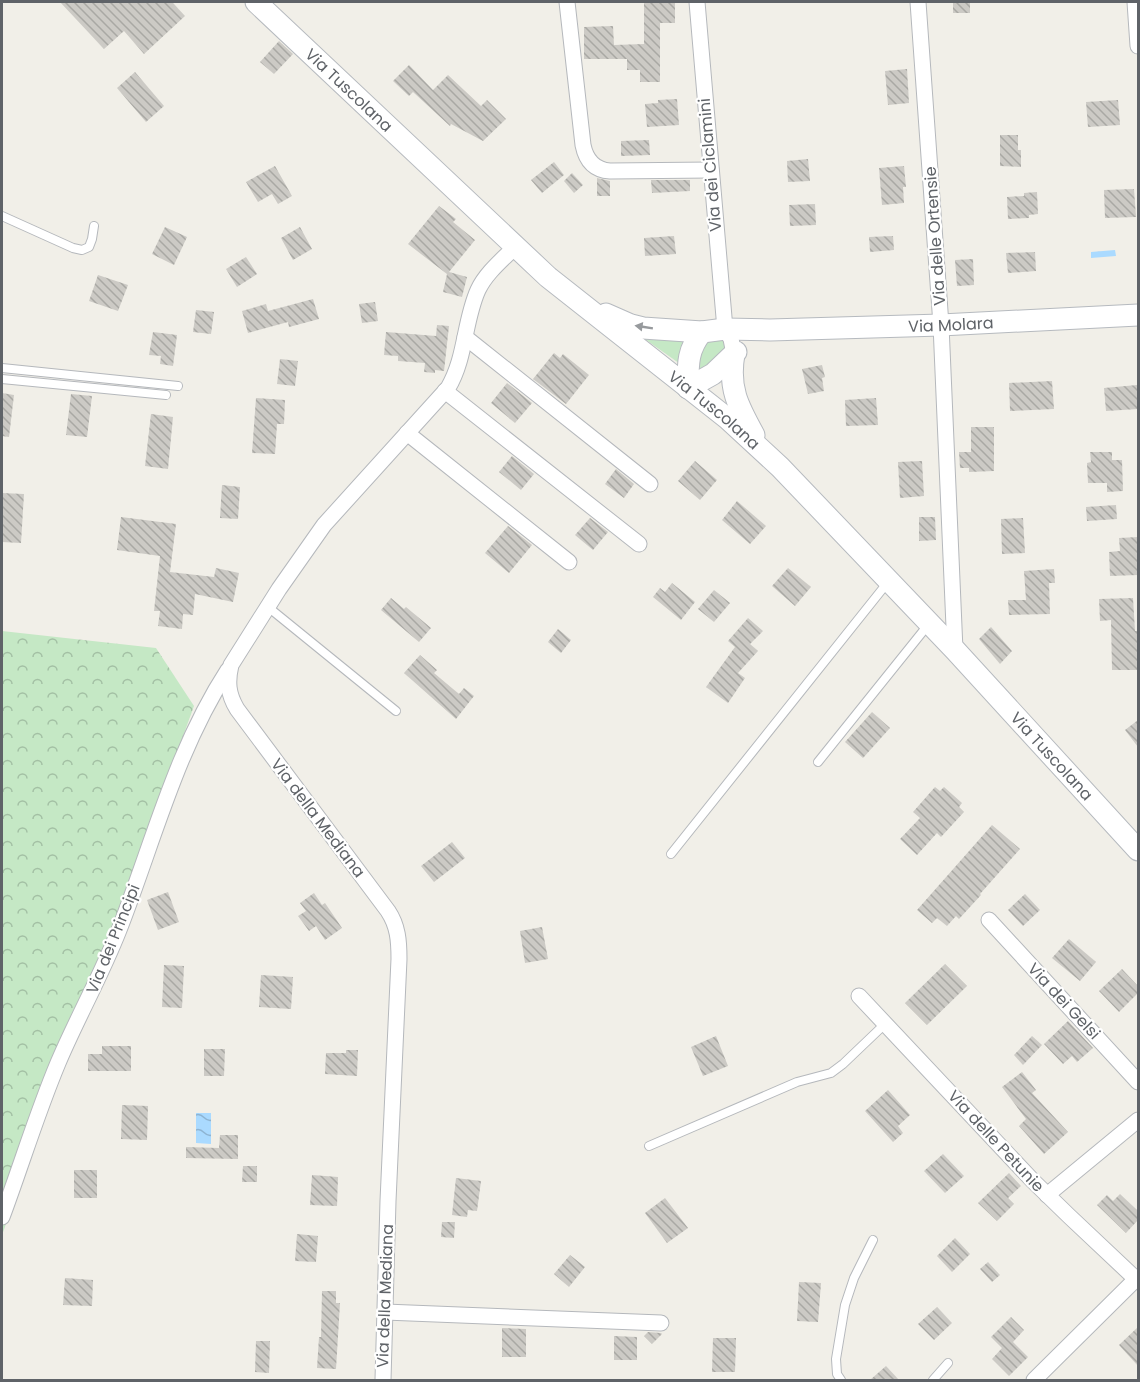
<svg xmlns="http://www.w3.org/2000/svg" width="1140" height="1382" viewBox="0 0 1140 1382" font-family="Poppins,sans-serif">
<style>
.green{fill:#c5e8c5}
.forest{fill:url(#forest-crowns)}
.water{fill:url(#water-waves)}
.building{fill:url(#building-back-hatch)}
.lines{fill:none;stroke-linecap:round;stroke-linejoin:round}
.lane-casing{stroke:#b5b8bc;stroke-width:10}
.street-casing{stroke:#b5b8bc;stroke-width:17}
.secondary-casing{stroke:#b6babf;stroke-width:23}
.lane{stroke:#fff;stroke-width:8}
.street{stroke:#fff;stroke-width:15}
.secondary{stroke:#fff;stroke-width:21}
.oneway{fill:#979a9d}
.labels{text-anchor:middle;dominant-baseline:central;stroke-width:4.5;stroke-linejoin:round;paint-order:stroke}
.street-label{font-size:16px;fill:#5f6368;stroke:#fff}
</style>
<defs>
<pattern id="forest-crowns" width="20" height="18" patternUnits="userSpaceOnUse" patternTransform="scale(1.5)"><rect width="20" height="18" fill="#c5e8c5"/><path d="M2 6a3 3 0 1 1 6 0M12 15a3 3 0 1 1 6 0" fill="none" stroke="#a3c0a4"/></pattern>
<pattern id="water-waves" width="16" height="10" patternUnits="userSpaceOnUse" patternTransform="scale(1.5)"><rect width="16" height="10" fill="#aadaff"/><path d="M0 5q4-4 8 0t8 0" fill="none" stroke="#8eb4d2"/></pattern>
<pattern id="building-back-hatch" width="6" height="6" patternUnits="userSpaceOnUse" patternTransform="scale(1.5)"><rect width="6" height="6" fill="#cccac5"/><path d="M-1 5l2 2M0 0l6 6M5-1l2 2" fill="none" stroke="#a9a8a4"/></pattern>
</defs>
<rect width="100%" height="100%" fill="#f1efe8"/>
<g class="green">
<polygon points="642,337 689,337 683,366"/>
<polygon points="711,337 726,339 728,351 696,374 699,346"/>
</g>
<polygon class="forest" points="2,631 156,648 194,706 2,1235"/>
<g class="water">
<polygon points="1115,250 1116,256 1091,258 1091,252"/>
<polygon points="196,1113 211,1113 211,1144 196,1143"/>
</g>
<g class="building">
<polygon points="60,2 172,2 185,16 144,54 124,31 104,49"/>
<polygon points="644,2 675,2 675,23 660,23 660,82 640,82 640,70 627,70 627,59 584,59 584,27 613,26 614,45 644,44"/>
<rect x="953" y="2" width="17" height="11"/>
<polygon points="279,41 293,54 274,74 260,62"/>
<polygon points="409,65 433,90 448,75 481,106 487,100 506,119 483,141 451,124 450,126 413,92 409,96 393,81"/>
<polygon points="907,69 909,103 888,105 885,71"/>
<polygon points="135,72 164,106 146,122 117,88"/>
<polygon points="677,99 679,125 647,127 645,104 658,103 658,100"/>
<polygon points="1118,100 1120,125 1088,127 1086,102"/>
<polygon points="1000,135 1018,135 1018,150 1021,150 1021,167 1000,166"/>
<polygon points="649,140 650,155 621,156 621,141"/>
<polygon points="808,159 810,181 788,182 787,161"/>
<polygon points="554,162 564,175 542,193 531,180"/>
<polygon points="275,166 292,196 278,204 272,194 258,202 246,182"/>
<polygon points="904,166 906,187 903,187 904,203 882,205 879,168"/>
<polygon points="572,173 583,185 574,193 564,181"/>
<polygon points="597,178 610,181 610,196 597,196"/>
<polygon points="651,180 690,180 690,191 652,193"/>
<polygon points="1134,189 1136,217 1105,218 1104,190"/>
<polygon points="1037,192 1038,214 1029,215 1029,218 1008,219 1007,197 1024,196 1024,193"/>
<polygon points="815,204 816,225 790,226 789,205"/>
<polygon points="439,206 456,219 453,222 475,240 449,272 467,277 462,297 443,292 447,274 408,244"/>
<polygon points="165,227 187,237 174,265 152,254"/>
<polygon points="300,227 312,249 293,260 281,238"/>
<polygon points="674,236 676,254 645,256 644,238"/>
<polygon points="893,236 894,250 870,252 869,237"/>
<polygon points="1035,252 1036,271 1008,273 1006,253"/>
<polygon points="246,257 257,274 237,287 226,269"/>
<polygon points="973,259 974,285 957,286 955,260"/>
<polygon points="98,275 128,285 118,311 89,301"/>
<polygon points="313,299 319,319 289,327 288,322 248,333 242,311 266,304 268,311"/>
<polygon points="375,302 378,321 362,323 359,304"/>
<polygon points="196,310 214,312 211,334 193,332"/>
<polygon points="437,325 449,326 444,371 435,370 435,373 424,372 425,363 398,361 398,356 384,355 386,332 436,336"/>
<polygon points="153,332 177,335 173,366 160,364 161,356 149,355"/>
<polygon points="554,353 560,358 563,354 589,375 566,404 533,379"/>
<polygon points="280,359 298,361 295,386 277,384"/>
<polygon points="822,365 825,377 822,378 824,391 808,394 802,369"/>
<polygon points="1052,381 1054,409 1010,411 1009,383"/>
<polygon points="507,383 532,403 515,423 491,403"/>
<polygon points="1137,385 1138,409 1106,411 1104,388"/>
<polygon points="2,393 14,395 9,437 2,436"/>
<polygon points="71,394 92,396 87,437 66,435"/>
<polygon points="256,398 285,400 284,424 277,424 275,454 252,453"/>
<polygon points="876,398 878,425 846,426 845,400"/>
<polygon points="151,414 173,417 168,469 145,466"/>
<polygon points="971,427 994,427 994,471 969,472 969,468 960,468 959,452 971,452"/>
<polygon points="1090,452 1112,452 1112,460 1122,460 1123,491 1107,492 1107,483 1088,483 1087,463 1091,462"/>
<polygon points="512,456 534,474 521,490 499,472"/>
<polygon points="695,461 717,480 700,500 678,481"/>
<polygon points="922,461 924,496 900,498 898,462"/>
<polygon points="616,469 634,484 624,498 605,484"/>
<polygon points="222,485 240,487 238,519 220,518"/>
<polygon points="2,493 24,494 21,543 2,542"/>
<polygon points="737,501 766,526 750,544 722,520"/>
<polygon points="1116,505 1117,519 1087,521 1086,507"/>
<polygon points="121,517 176,524 170,572 214,577 216,568 239,573 233,602 195,594 193,615 183,614 182,629 158,626 160,611 154,611 160,556 117,550"/>
<polygon points="919,517 935,517 936,540 919,541"/>
<polygon points="590,518 608,532 593,550 575,535"/>
<polygon points="1023,518 1025,553 1002,554 1001,519"/>
<polygon points="508,526 532,545 509,573 485,553"/>
<polygon points="1138,537 1138,575 1110,576 1109,552 1120,551 1119,538"/>
<polygon points="788,568 811,587 795,606 772,586"/>
<polygon points="1054,569 1055,583 1049,583 1050,614 1009,615 1008,600 1026,600 1024,571"/>
<polygon points="672,583 695,602 681,620 653,597 660,588 665,592"/>
<polygon points="714,590 730,603 714,622 698,609"/>
<polygon points="391,598 404,609 406,607 431,628 419,642 381,610"/>
<polygon points="1133,598 1135,631 1138,631 1138,670 1112,670 1111,620 1100,621 1099,599"/>
<polygon points="748,618 763,631 750,644 758,651 738,673 745,678 728,703 706,687 735,647 728,641"/>
<polygon points="991,627 1012,651 1000,664 979,639"/>
<polygon points="558,629 571,640 561,653 548,642"/>
<polygon points="420,655 437,670 434,673 459,694 464,688 474,696 456,719 404,673"/>
<polygon points="872,712 890,728 863,758 845,742"/>
<polygon points="1138,720 1138,747 1125,730"/>
<polygon points="935,787 940,791 944,787 962,803 959,807 964,812 941,837 937,833 917,855 900,839 920,818 913,812"/>
<polygon points="992,825 1020,849 980,894 981,895 959,919 956,916 947,926 937,918 932,923 917,910"/>
<polygon points="452,842 465,858 434,882 421,866"/>
<polygon points="168,892 179,922 158,930 147,900"/>
<polygon points="314,893 322,905 325,903 342,928 325,940 316,926 309,931 298,916 306,911 300,903"/>
<polygon points="1025,894 1040,910 1023,926 1008,910"/>
<polygon points="542,927 548,959 525,963 520,931"/>
<polygon points="1069,939 1096,962 1080,981 1052,958"/>
<polygon points="945,964 967,986 927,1025 905,1003"/>
<polygon points="164,965 184,966 182,1008 162,1007"/>
<polygon points="1122,969 1138,986 1138,993 1119,1012 1099,991"/>
<polygon points="261,975 293,977 291,1009 259,1007"/>
<polygon points="1068,1021 1093,1048 1077,1062 1072,1056 1063,1064 1044,1044"/>
<polygon points="716,1036 728,1066 703,1076 691,1047"/>
<polygon points="1032,1036 1042,1045 1023,1065 1014,1055"/>
<polygon points="102,1046 131,1046 131,1071 88,1071 88,1054 102,1054"/>
<polygon points="204,1049 225,1049 224,1076 204,1076"/>
<polygon points="346,1050 358,1050 357,1076 325,1074 326,1053 346,1053"/>
<polygon points="1022,1072 1036,1090 1032,1093 1068,1132 1044,1154 1019,1126 1026,1119 1002,1087"/>
<polygon points="888,1090 910,1115 898,1126 903,1133 893,1142 865,1111"/>
<polygon points="122,1105 148,1106 147,1140 121,1139"/>
<polygon points="220,1135 238,1135 238,1159 186,1158 186,1147 219,1148"/>
<polygon points="943,1154 964,1176 945,1193 924,1171"/>
<polygon points="243,1166 257,1166 257,1182 242,1182"/>
<rect x="74" y="1170" width="23" height="28"/>
<polygon points="1009,1173 1021,1186 1008,1198 1014,1204 997,1221 978,1203"/>
<polygon points="312,1175 338,1177 337,1206 310,1205"/>
<polygon points="456,1178 481,1181 477,1211 468,1210 467,1217 452,1215"/>
<polygon points="1120,1194 1138,1211 1138,1220 1126,1233 1097,1205 1107,1195 1113,1201"/>
<polygon points="665,1198 688,1228 667,1243 645,1213"/>
<polygon points="442,1222 455,1222 454,1238 441,1237"/>
<polygon points="297,1234 318,1236 316,1262 295,1261"/>
<polygon points="955,1238 970,1254 952,1272 937,1256"/>
<polygon points="570,1255 585,1267 569,1287 554,1274"/>
<polygon points="988,1262 1000,1275 992,1282 980,1269"/>
<polygon points="65,1278 93,1280 92,1306 63,1305"/>
<polygon points="799,1282 821,1283 818,1322 797,1321"/>
<polygon points="322,1291 336,1291 336,1303 340,1303 336,1369 317,1368 319,1337 321,1337"/>
<polygon points="937,1307 952,1323 934,1340 918,1324"/>
<polygon points="1011,1317 1024,1330 1013,1342 1028,1357 1009,1376 992,1359 1002,1348 991,1337"/>
<polygon points="1138,1327 1138,1366 1119,1345"/>
<polygon points="502,1328 526,1329 526,1357 502,1357"/>
<polygon points="648,1332 661,1333 662,1334 652,1344 644,1336"/>
<polygon points="614,1336 637,1337 637,1360 614,1360"/>
<polygon points="713,1338 736,1338 735,1372 712,1372"/>
<polygon points="256,1341 270,1341 269,1373 255,1372"/>
<polygon points="886,1366 899,1380 870,1380"/>
</g>
<g class="lines">
<defs>
<g id="lane">
<polyline points="2,216 73,248 82,250 89,247 92,239 94,226"/>
<polyline points="2,368 178,386"/>
<polyline points="2,379 166,395"/>
<polyline points="268,607 396,711"/>
<polyline points="818,762 928,625"/>
<polyline points="671,854 888,582"/>
<polyline points="649,1146 797,1082 831,1073 843,1064 886,1023"/>
<polyline points="841,1380 837,1374 836,1359 845,1305 854,1278 873,1240"/>
<polyline points="933,1380 948,1363"/>
</g>
<g id="street">
<path d="M567,2L583,145C586,160 594,170 610,171L711,170"/>
<polyline points="697,2 725,329 731,339 734,354"/>
<polyline points="918,2 941,325 955,650"/>
<polyline points="1135,2 1138,46"/>
<polyline points="465,337 650,484"/>
<polyline points="445,391 639,544"/>
<polyline points="407,433 569,562"/>
<polyline points="989,920 1138,1082"/>
<polyline points="859,996 1033,1181 1069,1216 1138,1281"/>
<polyline points="1047,1195 1138,1120"/>
<path d="M2,1217C21,1166 37,1113 58,1063C77,1018 101,976 119,930C153,843 176,750 228,670"/>
<polyline points="385,1312 661,1323"/>
<path d="M383,1380L388,1201L399,959C399,941 398,926 388,911L237,709C228,694 227,682 231,665L279,589L324,525L448,388C466,358 464,321 478,290C486,273 502,260 515,247"/>
<polyline points="1034,1380 1136,1279"/>
</g>
<g id="secondary">
<path id="s1" d="M256,2L548,277L728,419L780,467L955,650L1138,850"/>
<path id="s2" d="M606,314L631,325L643,328L702,332L725,329L770,330L941,325L1138,315"/>
<path d="M734,354C728,388 738,406 754,435"/>
<polyline points="688,388 713,374 736,352"/>
<path d="M688,388C688,365 687,350 702,332"/>
</g>
</defs>
<use href="#lane" class="lane-casing"/>
<use href="#street" class="street-casing"/>
<use href="#secondary" class="secondary-casing"/>
<use href="#lane" class="lane"/>
<use href="#street" class="street"/>
<use href="#secondary" class="secondary"/>
</g>
<defs><path id="oneway-solid" d="M-6-.8H1V-3.2L6.5 0L1 3.2V.8H-6Z" transform="scale(1.5)"/></defs>
<use class="oneway" href="#oneway-solid" transform="translate(644 327) rotate(-171)"/>
<g class="labels">
<g class="street-label">
<text stroke="none"><textPath href="#s1" startOffset="128">Via Tuscolana</textPath></text>
<text transform="translate(710 165) rotate(-95)">Via dei Ciclamini</text>
<text transform="translate(935 236) rotate(-94)">Via delle Ortensie</text>
<text stroke="none"><textPath href="#s2" startOffset="348">Via Molara</textPath></text>
<text stroke="none"><textPath href="#s1" startOffset="614">Via Tuscolana</textPath></text>
<text stroke="none"><textPath href="#s1" startOffset="1098">Via Tuscolana</textPath></text>
<text transform="translate(318 818) rotate(53)">Via della Mediana</text>
<text transform="translate(113 939) rotate(-68)">Via dei Principi</text>
<text transform="translate(1064 1001) rotate(47)">Via dei Gelsi</text>
<text transform="translate(996 1141) rotate(47)">Via delle Petunie</text>
<text transform="translate(385 1296) rotate(-88)">Via della Mediana</text>
</g>
</g>
<rect width="1140" height="1382" fill="none" stroke="#5f6368" stroke-width="6"/>
</svg>
